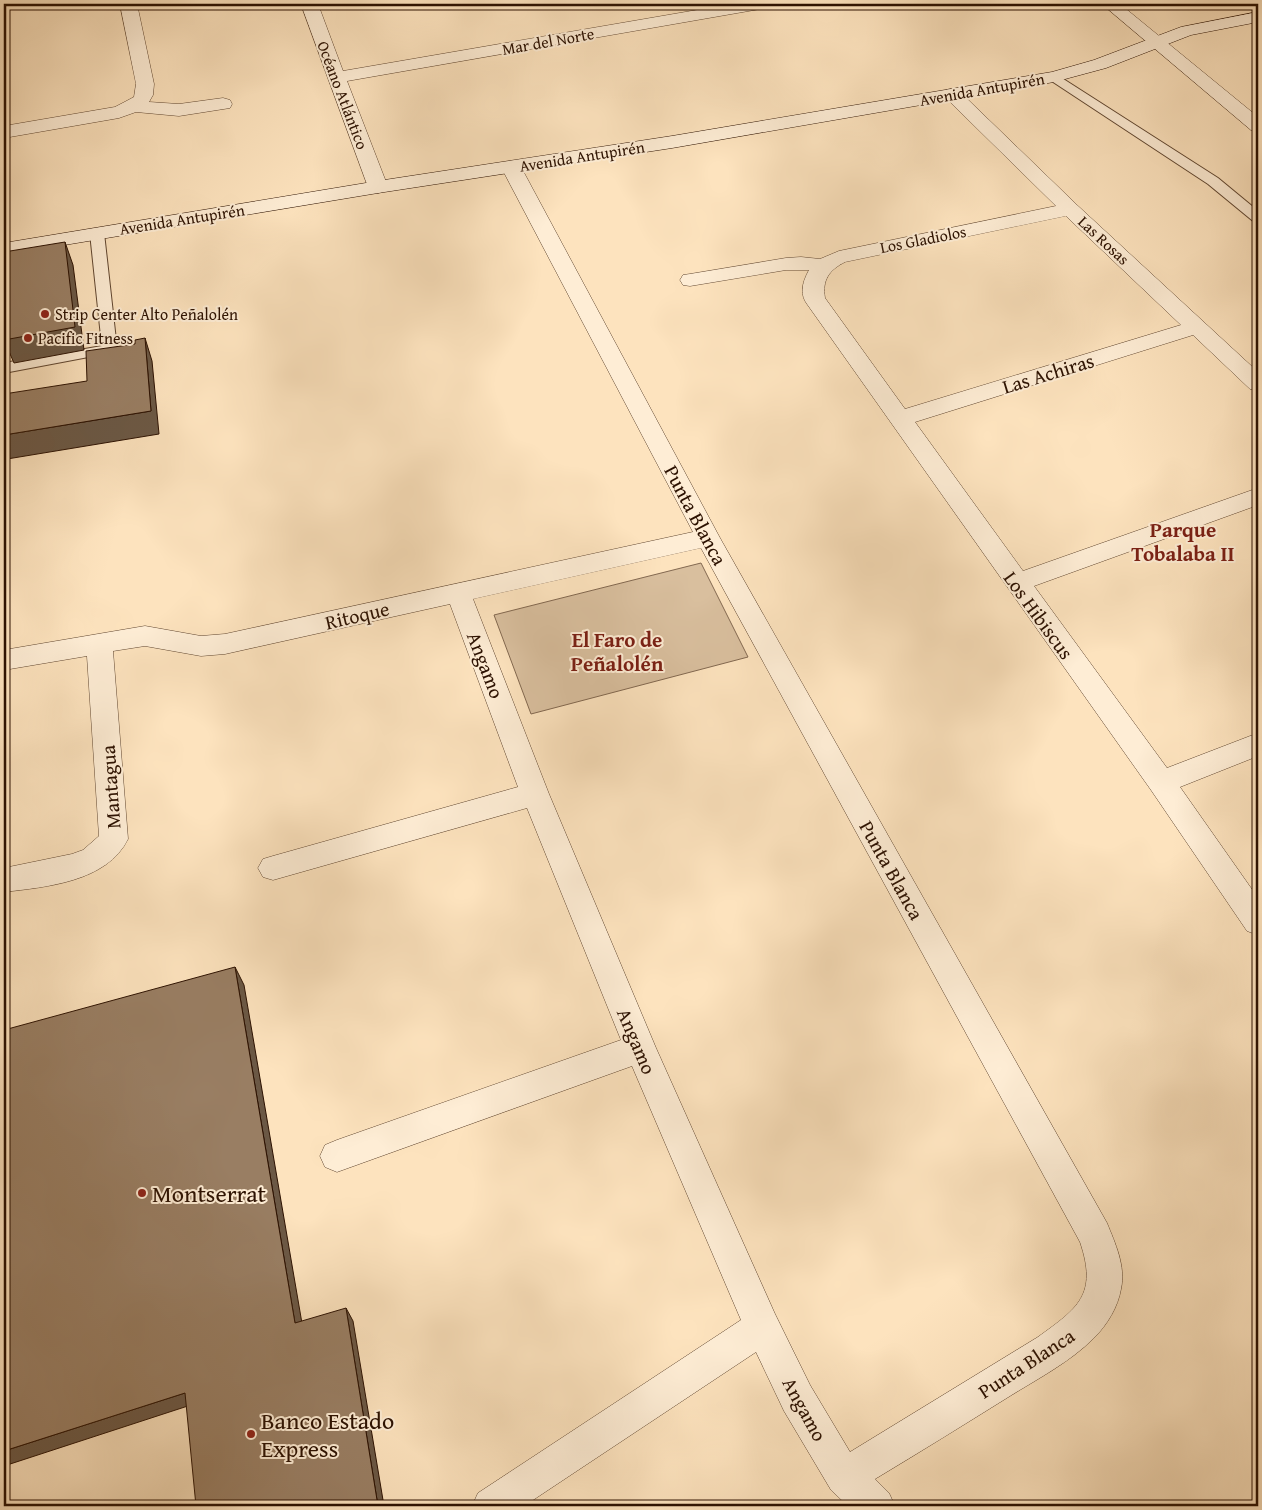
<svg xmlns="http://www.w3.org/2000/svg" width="1262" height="1510" viewBox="0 0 1262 1510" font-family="'Gentium Book Plus',serif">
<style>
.green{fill:#d9bf9e;stroke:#826850}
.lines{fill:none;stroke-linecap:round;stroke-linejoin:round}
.lane-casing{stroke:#604630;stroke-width:2}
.street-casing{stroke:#604630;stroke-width:1}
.secondary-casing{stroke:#2c1101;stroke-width:1}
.lane{fill:#feedd5;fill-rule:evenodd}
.street{fill:#feedd5;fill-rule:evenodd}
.secondary{fill:#feedd5;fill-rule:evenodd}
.shaded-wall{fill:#6b5845;stroke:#2c1101}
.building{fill:#997e63;stroke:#2c1101}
.poi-dot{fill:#8f2418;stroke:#feedd5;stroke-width:2}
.labels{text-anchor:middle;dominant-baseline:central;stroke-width:4;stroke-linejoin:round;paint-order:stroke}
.far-street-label{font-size:16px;fill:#2c1101;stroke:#feedd5}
.far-poi-label{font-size:16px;fill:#2c1101;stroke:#feedd5;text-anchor:start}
.street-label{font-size:20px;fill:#2c1101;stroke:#feedd5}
.neighbourhood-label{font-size:21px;font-weight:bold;fill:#7a1f14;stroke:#feedd5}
.near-poi-label{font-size:24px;fill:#2c1101;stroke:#feedd5;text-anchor:start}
</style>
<rect width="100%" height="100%" fill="#fde3be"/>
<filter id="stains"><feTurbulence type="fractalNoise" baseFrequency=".004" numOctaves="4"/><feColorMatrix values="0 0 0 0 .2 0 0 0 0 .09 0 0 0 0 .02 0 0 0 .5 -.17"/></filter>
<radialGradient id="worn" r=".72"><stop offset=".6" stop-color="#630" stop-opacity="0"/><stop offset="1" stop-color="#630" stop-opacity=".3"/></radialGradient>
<polygon class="green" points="701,563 748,657 531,714 494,615"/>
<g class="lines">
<defs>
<g id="lane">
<polygon points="1054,73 1218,178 1258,211 1258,222 1253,221 1208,184 1050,80 1048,77 1050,74"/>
<polygon points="97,229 104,233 117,349 115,352 4,373 4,363 102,346 90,233"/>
</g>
<g id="street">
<polygon points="120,4 137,4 154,84 153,95 149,102 179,104 223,98 230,100 232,104 230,108 179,116 136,112 119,118 4,138 4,126 115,107 134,97 136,84"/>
<polygon points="301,4 318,4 343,71 732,4 769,4 766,8 760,9 347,81 388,187 385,191 378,193 371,191 368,187"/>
<polygon points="1102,4 1120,4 1258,117 1258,132 1251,130"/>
<path d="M952,89L958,90L1077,205L1258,372V391L1250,389L1193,335L915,422L1023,571L1258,488V505L1034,586L1167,768L1258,733V756L1180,787L1258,898V935L1247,931L1151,790L807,304C799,293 803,281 809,270H786L690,286L683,285L680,280L683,275L690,274L786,258L801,257L820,259L839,251L1056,206L946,98L943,94L946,90ZM1066,216L1181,325L905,409L825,298C822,280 829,270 845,262Z"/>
<path d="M511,161L518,163L521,167L720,538L1107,1223C1115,1243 1126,1266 1121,1289C1118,1307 1107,1325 1094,1338C1070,1362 1039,1378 1010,1396C965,1424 920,1452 875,1479L889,1493L895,1506H848L831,1490L784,1411L756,1352L524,1506H472L478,1493L741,1320L632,1066L337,1172L325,1167L320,1156L325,1145L337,1140L621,1040L527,808L273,880L263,877L258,868L263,859L273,856L518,787L450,604L225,654L201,656L145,646L113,651L128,839C107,882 46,887 4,892V868L72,854L83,850L99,836L87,656L4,670V650L145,626L201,636L225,634L693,532L501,167L504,163ZM701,548L1080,1242C1098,1295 1078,1308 1038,1337L850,1452L810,1385L775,1314L656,1048L549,794L473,599Z"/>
</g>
<polygon id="secondary" points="1258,12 1258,22 1191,35 1106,68 1054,82 672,148 378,193 4,255 4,243 378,181 672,136 1052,72 1094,60 1181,27"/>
</defs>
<use href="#lane" class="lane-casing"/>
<use href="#street" class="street-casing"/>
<use href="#secondary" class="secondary-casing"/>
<use href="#lane" class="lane"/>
<use href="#street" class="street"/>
<use href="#secondary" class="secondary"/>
</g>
<g class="shaded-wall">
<polygon points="65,242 73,265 84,350 14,363 4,340"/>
<polygon points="145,338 152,361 159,434 7,459 7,467 4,467 4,435 151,411"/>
<polygon points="235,967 244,985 304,1335 295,1323"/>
<polygon points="346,1308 353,1321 384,1506 378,1506"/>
<polygon points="185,1393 197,1403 4,1466 4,1451"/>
</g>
<g class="building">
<polygon points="65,242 75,327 4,340 4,252"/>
<polygon points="145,338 151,411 4,435 4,394 87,381 86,351 135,344 135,340"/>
<polygon points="235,967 295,1323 346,1308 378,1506 196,1506 185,1393 4,1451 4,1030"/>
</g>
<g class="poi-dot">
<circle cx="45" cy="314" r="5"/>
<circle cx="28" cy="338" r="5"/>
<circle cx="142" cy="1193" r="5"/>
<circle cx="251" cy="1434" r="5"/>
</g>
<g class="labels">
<g class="far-street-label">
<text transform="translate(548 41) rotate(-10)">Mar del Norte</text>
<text transform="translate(982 89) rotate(-10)">Avenida Antupirén</text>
<text transform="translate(343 95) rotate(69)">Océano Atlántico</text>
<text transform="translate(582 156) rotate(-9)">Avenida Antupirén</text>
<text transform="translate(182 219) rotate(-9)">Avenida Antupirén</text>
<text transform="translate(923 239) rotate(-11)">Los Gladiolos</text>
<text transform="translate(1104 240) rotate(43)">Las Rosas</text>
</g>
<g class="far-poi-label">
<text x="55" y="314">Strip Center Alto Peñalolén</text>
<text x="38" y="338">Pacific Fitness</text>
</g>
<g class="street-label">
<text transform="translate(1048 373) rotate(-17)">Las Achiras</text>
<text transform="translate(696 515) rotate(62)">Punta Blanca</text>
<text transform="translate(357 615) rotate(-13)">Ritoque</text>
<text transform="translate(1039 615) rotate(54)">Los Hibiscus</text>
<text transform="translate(486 665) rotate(69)">Angamo</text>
<text transform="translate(110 787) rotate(-94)">Mantagua</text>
<text transform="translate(892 870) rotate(61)">Punta Blanca</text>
<text transform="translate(637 1041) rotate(67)">Angamo</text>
<text transform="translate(1026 1363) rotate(-33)">Punta Blanca</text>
<text transform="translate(805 1409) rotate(61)">Angamo</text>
</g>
<g class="neighbourhood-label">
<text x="1183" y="529">Parque<tspan x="1183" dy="24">Tobalaba II</tspan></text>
<text x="617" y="639">El Faro de<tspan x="617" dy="24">Peñalolén</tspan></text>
</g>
<g class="near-poi-label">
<text x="152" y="1193">Montserrat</text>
<text x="261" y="1420">Banco Estado<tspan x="261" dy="28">Express</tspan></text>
</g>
</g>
<rect width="1262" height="1510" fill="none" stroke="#fde3be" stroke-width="20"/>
<rect x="5" y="5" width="1252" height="1500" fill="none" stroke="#2c1101" stroke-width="2.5"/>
<rect x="10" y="10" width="1242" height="1490" fill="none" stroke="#2c1101"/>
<rect width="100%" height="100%" filter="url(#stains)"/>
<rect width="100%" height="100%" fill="url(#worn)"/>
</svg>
